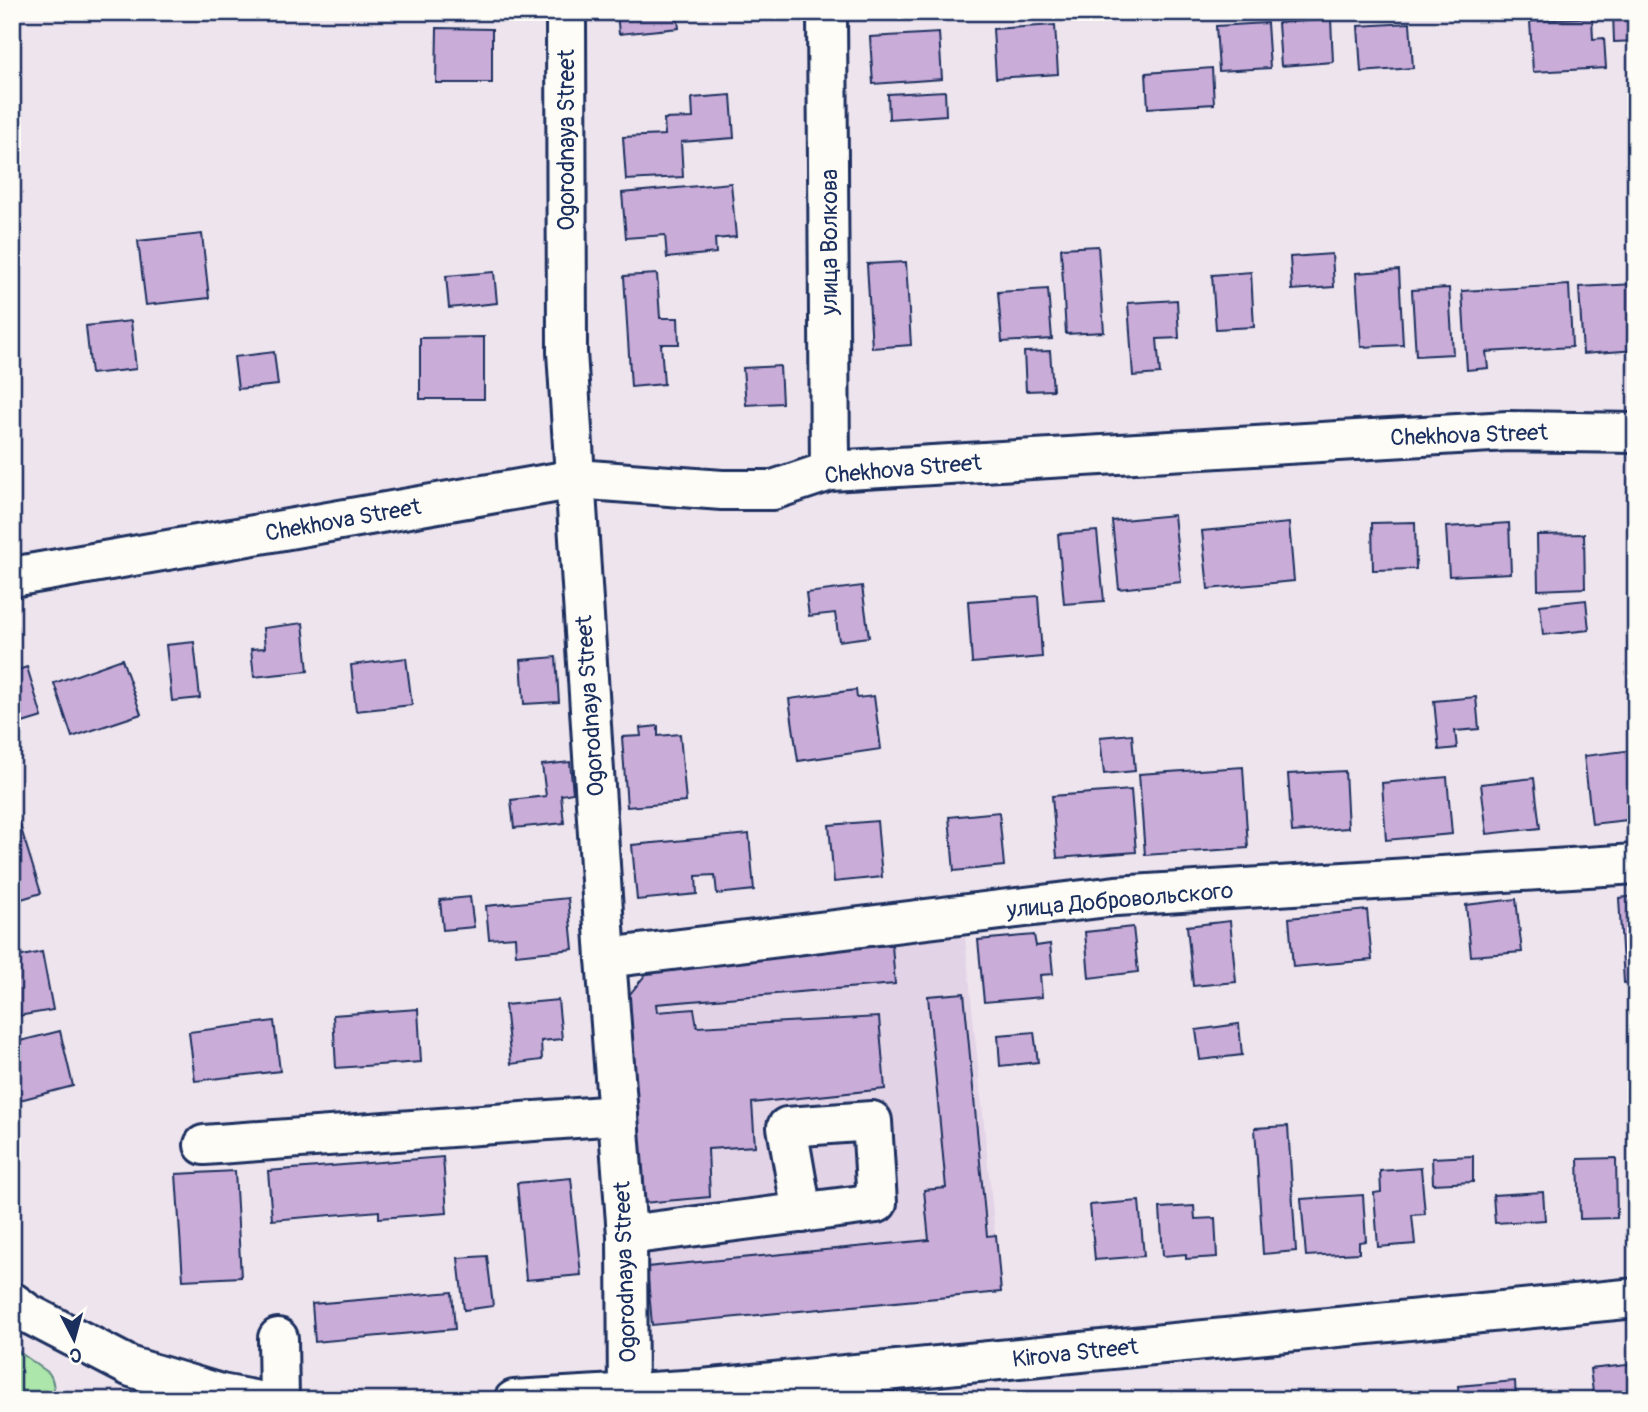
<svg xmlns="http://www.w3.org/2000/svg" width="1648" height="1412" viewBox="0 0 1648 1412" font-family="Pangolin,sans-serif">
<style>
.built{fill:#e3d3e7}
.green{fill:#ace6ab;stroke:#648a84;stroke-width:2}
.building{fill:#caacd8;stroke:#1b2f5e;stroke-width:2}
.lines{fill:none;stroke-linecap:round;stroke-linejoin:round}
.minor-casing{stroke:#1b2f5e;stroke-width:44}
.major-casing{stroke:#1b2f5e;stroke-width:44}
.minor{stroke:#fdfcf7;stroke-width:38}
.major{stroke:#fdfcf7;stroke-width:38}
.labels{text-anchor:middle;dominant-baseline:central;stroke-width:5;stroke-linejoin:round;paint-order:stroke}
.street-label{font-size:23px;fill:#1b2f5e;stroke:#fdfcf7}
</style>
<rect width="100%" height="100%" fill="#eee4ee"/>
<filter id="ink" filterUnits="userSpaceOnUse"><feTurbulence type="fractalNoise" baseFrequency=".0143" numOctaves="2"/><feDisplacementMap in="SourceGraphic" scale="14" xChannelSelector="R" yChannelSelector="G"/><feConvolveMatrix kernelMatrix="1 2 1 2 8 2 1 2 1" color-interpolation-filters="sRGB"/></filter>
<g filter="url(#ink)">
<polygon class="built" points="965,937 1001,1292 652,1325 643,1203 654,964"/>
<path class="green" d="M12,1347L49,1373C55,1382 55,1390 51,1400H12Z"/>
<g class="building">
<polygon points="617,12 677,12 679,28 619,34"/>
<polygon points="1613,12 1634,12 1636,41 1614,42"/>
<polygon points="1592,17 1593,39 1604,38 1606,68 1533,72 1530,21"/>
<polygon points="1331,19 1333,62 1281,66 1278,23"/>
<polygon points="1267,23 1270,68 1219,71 1216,26"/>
<polygon points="1410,23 1413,68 1361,72 1358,26"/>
<polygon points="1055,25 1058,74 996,78 993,29"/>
<polygon points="437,28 492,29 492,83 436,83"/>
<polygon points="939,33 942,79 873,84 870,37"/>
<polygon points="1212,68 1214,104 1148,108 1146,73"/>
<polygon points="945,91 946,115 889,119 888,94"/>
<polygon points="731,95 734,138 681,142 683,177 626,180 623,137 665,135 664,119 693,118 692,98"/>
<polygon points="731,183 736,237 715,239 716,253 667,258 665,235 626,238 622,193"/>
<polygon points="202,234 209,298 146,305 138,241"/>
<polygon points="1098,246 1104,332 1066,334 1061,248"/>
<polygon points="1332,254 1334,287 1292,290 1290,257"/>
<polygon points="906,262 911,345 872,348 867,264"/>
<polygon points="1399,270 1403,345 1361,347 1356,273"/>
<polygon points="494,272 497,303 449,308 446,276"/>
<polygon points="1251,272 1254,327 1216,329 1212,275"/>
<polygon points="657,274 660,318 678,318 679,344 661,344 664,384 631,387 624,276"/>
<polygon points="1635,284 1636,350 1583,354 1579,287"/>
<polygon points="1569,285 1572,347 1486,352 1488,368 1467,370 1462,291"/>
<polygon points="1449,288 1453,354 1416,356 1412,290"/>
<polygon points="1048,289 1052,339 1002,342 998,292"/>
<polygon points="1177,300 1179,338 1157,339 1160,374 1133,376 1128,303"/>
<polygon points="131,321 136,369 91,374 86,326"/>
<polygon points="484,337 484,399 420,399 420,338"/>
<polygon points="1050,351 1053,390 1026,391 1024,352"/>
<polygon points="274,352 278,385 238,389 234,357"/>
<polygon points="780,366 782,403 746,405 743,368"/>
<polygon points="1174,515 1181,582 1119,589 1112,521"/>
<polygon points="1415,522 1416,569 1373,570 1372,523"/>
<polygon points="1289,523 1294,581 1208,589 1202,531"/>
<polygon points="1509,523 1511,573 1449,576 1446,527"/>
<polygon points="1097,531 1104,601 1064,604 1058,534"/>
<polygon points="1584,534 1585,588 1538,590 1537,535"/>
<polygon points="862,586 869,637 839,641 835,613 809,616 806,593"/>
<polygon points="1038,596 1042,657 972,663 968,601"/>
<polygon points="1586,600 1589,630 1543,635 1540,605"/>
<polygon points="303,623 308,671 254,677 251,649 265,648 263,628"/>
<polygon points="194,642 200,698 172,701 166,645"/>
<polygon points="556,657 559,702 524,704 521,660"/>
<polygon points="406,658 412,705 356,711 351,665"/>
<polygon points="122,659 141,714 72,737 54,683"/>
<polygon points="27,667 42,717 16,725 12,713 12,672"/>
<polygon points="856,690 857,698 874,696 881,749 798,761 789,699"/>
<polygon points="1476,697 1479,729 1455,731 1457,748 1439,750 1434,701"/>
<polygon points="658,726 658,736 680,734 686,802 627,807 622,737 641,736 640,728"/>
<polygon points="1132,734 1135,771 1104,774 1100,737"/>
<polygon points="1633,750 1636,763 1636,819 1592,824 1584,756"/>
<polygon points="570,762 573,793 561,795 564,823 514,828 511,800 546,796 542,765"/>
<polygon points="1243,767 1248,848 1145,855 1139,774"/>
<polygon points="1345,771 1348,828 1292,832 1288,774"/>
<polygon points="1447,777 1452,834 1386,840 1382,783"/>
<polygon points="1534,778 1540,828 1487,834 1481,784"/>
<polygon points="1131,790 1136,852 1057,858 1052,796"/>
<polygon points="999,812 1004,866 954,871 949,817"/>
<polygon points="877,821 882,877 834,882 829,825"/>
<polygon points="19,822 41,893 12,902 12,824"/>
<polygon points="749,834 754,890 717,894 715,875 696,876 697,894 637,900 632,845"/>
<polygon points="1636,896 1636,982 1624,983 1619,898"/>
<polygon points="470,897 474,927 443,930 440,900"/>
<polygon points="568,898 573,949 516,955 515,937 489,939 486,906"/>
<polygon points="1516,899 1522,952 1471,956 1466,905"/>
<polygon points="1367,910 1372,960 1293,967 1289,918"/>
<polygon points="1230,921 1236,982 1193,986 1187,926"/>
<polygon points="1133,927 1138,972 1089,978 1085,932"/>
<polygon points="1034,935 1036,946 1050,944 1053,974 1040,975 1042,997 984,1002 978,940"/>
<polygon points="892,945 895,984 656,1004 657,1012 694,1009 697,1027 879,1017 885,1089 752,1103 755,1146 708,1149 710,1197 643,1203 626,999 654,964"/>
<polygon points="42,952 53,1010 12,1017 12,958"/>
<polygon points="964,993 987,1236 996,1235 1001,1292 652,1325 647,1267 929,1240 924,1190 946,1188 928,996"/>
<polygon points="558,1000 562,1039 541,1041 542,1060 511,1064 505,1005"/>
<polygon points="418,1009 421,1062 336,1068 333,1015"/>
<polygon points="274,1021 280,1071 195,1081 189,1032"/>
<polygon points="1239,1024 1242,1055 1200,1060 1196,1030"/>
<polygon points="60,1031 73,1086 16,1101 12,1084 12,1043"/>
<polygon points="1034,1032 1038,1062 1000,1066 998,1035"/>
<polygon points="1288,1126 1296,1251 1263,1254 1255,1128"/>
<polygon points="1473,1156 1473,1182 1433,1184 1432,1158"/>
<polygon points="443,1157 447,1213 379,1218 379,1211 272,1220 268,1171"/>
<polygon points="1616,1158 1617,1218 1580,1219 1578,1159"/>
<polygon points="1421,1168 1425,1214 1412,1215 1415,1244 1378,1247 1374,1193 1381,1192 1380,1171"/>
<polygon points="235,1171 241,1277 183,1280 176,1174"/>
<polygon points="571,1178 581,1275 526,1280 517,1183"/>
<polygon points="1543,1192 1545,1220 1495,1223 1493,1195"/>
<polygon points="1363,1195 1366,1241 1359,1242 1359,1253 1306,1256 1301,1199"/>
<polygon points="1139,1201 1144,1256 1095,1260 1090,1205"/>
<polygon points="1194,1206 1195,1219 1215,1218 1217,1257 1186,1259 1186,1254 1163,1256 1160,1208"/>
<polygon points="487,1256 493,1306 464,1310 458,1258"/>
<polygon points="452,1292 455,1329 315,1342 312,1304"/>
<polygon points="1636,1364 1636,1400 1594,1400 1590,1369"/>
<polygon points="1515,1381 1516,1400 1459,1400 1458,1386"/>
</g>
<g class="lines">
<defs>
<g id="minor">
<polyline points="566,12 567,352 606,958 627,1235 628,1400"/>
<polyline points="827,12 830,471"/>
<polyline points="12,577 576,479 722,490 773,490 830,471 1508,431 1636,433"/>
<polyline points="606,958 1116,896 1636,864"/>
<polyline points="204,1145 618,1115"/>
<polyline points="627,1235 877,1203 872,1121 787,1127 802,1213"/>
<polyline points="278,1338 279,1400"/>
</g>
<g id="major">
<polyline points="12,1302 27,1313 131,1367 221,1394 253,1400"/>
<polyline points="514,1400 702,1389 1636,1298"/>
</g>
</defs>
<use href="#minor" class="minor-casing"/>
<use href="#major" class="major-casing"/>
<use href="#minor" class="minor"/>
<use href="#major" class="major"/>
</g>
</g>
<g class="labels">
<g class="street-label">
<text transform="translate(566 140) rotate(-90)">Ogorodnaya Street</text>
<text transform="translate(829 242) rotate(-90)">улица Волкова</text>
<text transform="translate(1469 435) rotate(-2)">Chekhova Street</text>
<text transform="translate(903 469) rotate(-5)">Chekhova Street</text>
<text transform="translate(343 520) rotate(-10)">Chekhova Street</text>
<text transform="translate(590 706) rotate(-94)">Ogorodnaya Street</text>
<text transform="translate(1120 900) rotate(-5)">улица Добровольского</text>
<text transform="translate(625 1272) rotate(-92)">Ogorodnaya Street</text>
<text transform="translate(1075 1353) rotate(-6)">Kirova Street</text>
</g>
</g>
<rect width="1648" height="1412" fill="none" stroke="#fdfcf7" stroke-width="42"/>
<rect x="21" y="21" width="1606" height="1370" fill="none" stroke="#1b2f5e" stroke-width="2.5" filter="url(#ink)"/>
<g transform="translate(74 1339) rotate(174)" stroke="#fdfcf7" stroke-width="5" paint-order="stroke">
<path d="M0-5L12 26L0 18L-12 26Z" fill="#1b2f5e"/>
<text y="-10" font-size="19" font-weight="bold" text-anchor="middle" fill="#1b2f5e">С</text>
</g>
</svg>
